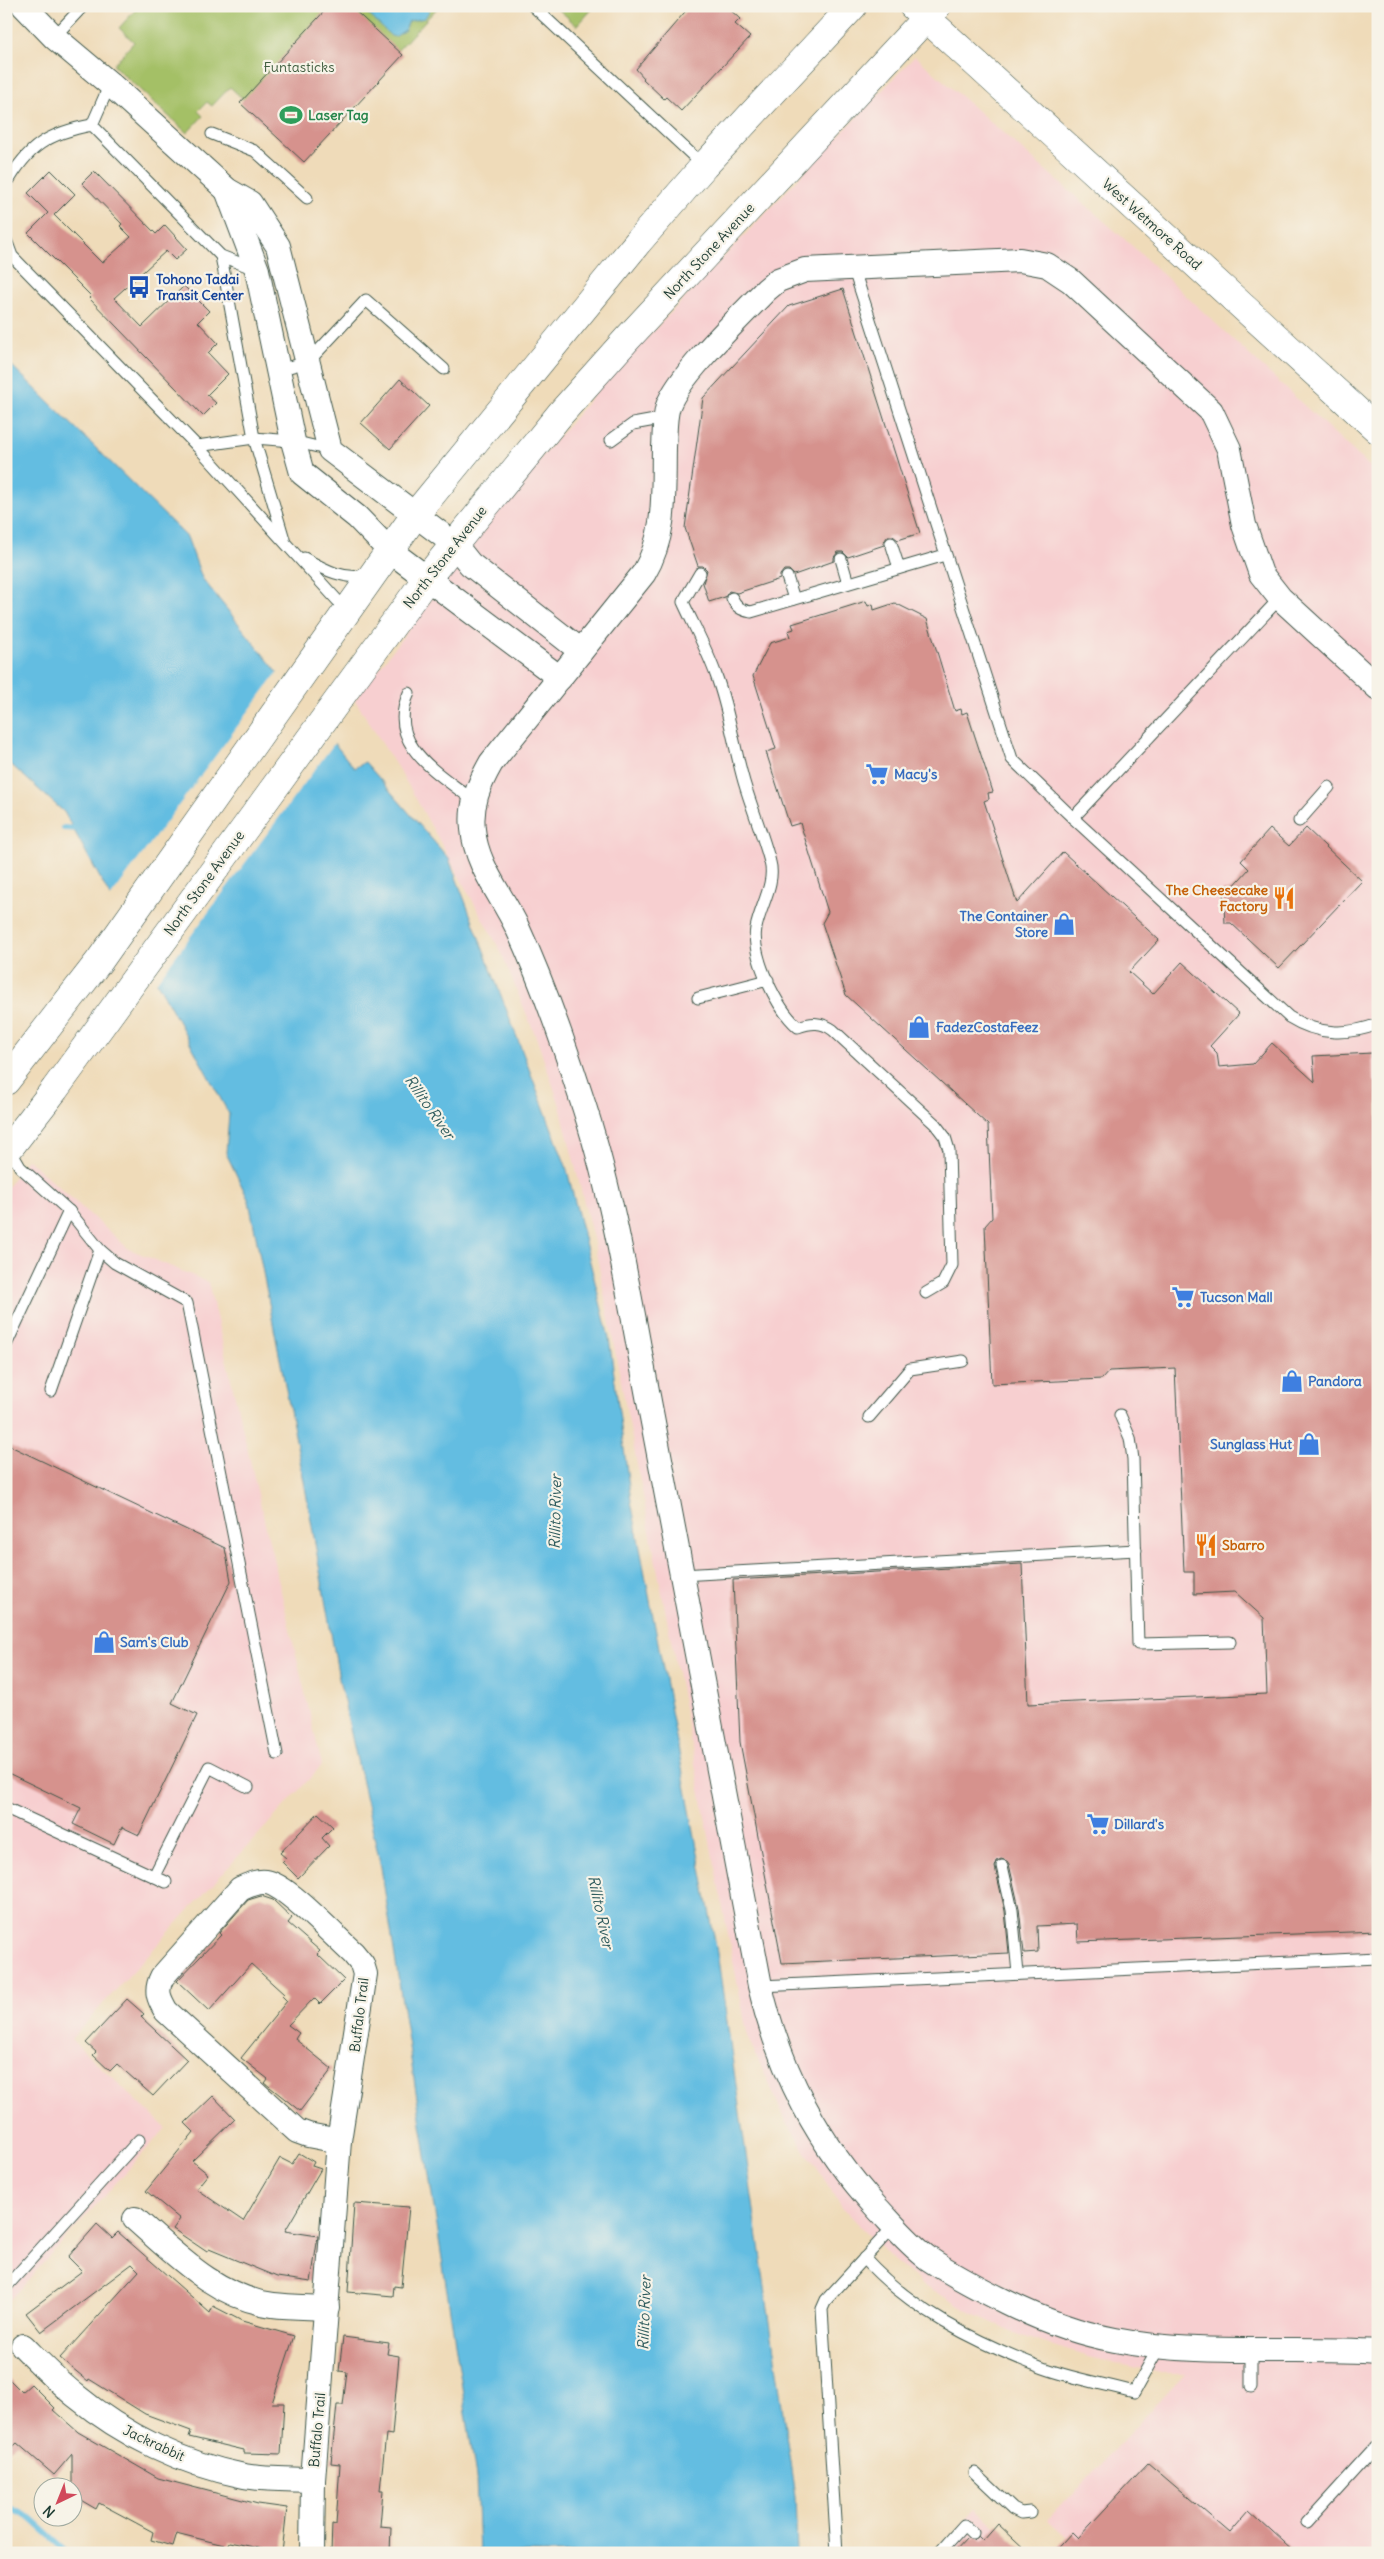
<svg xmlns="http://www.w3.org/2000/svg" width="1384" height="2559" viewBox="0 0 1384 2559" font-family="Delius,sans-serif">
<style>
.built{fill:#f7cfd0}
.green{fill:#a4c066;stroke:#627e4d}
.water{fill:#64bde1;stroke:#427d8a}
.pier{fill:#efdbb9}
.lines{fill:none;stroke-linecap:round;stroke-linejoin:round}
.stream{stroke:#64bde1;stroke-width:6}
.building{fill:#d6928d}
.lane-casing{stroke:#3e5548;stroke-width:13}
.street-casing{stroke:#3e5548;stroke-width:26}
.secondary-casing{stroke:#3e5548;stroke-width:29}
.lane{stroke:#fff;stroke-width:11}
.street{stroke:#fff;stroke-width:24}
.secondary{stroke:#fff;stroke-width:28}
.labels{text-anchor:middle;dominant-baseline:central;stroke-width:4.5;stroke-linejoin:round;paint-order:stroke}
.park-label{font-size:14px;fill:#405e40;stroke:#f7f3e8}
.leisure-label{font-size:14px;font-weight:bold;fill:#27864d;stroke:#f7f3e8;text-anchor:start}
.street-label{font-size:14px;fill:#1f3d34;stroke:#f7f3e8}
.transit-label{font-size:14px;font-weight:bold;fill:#164399;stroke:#f7f3e8;text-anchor:start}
.shop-label{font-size:14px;font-weight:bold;fill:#366cbe;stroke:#f7f3e8;text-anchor:start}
.food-label{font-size:14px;font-weight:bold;fill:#c56008;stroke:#f7f3e8;text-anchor:end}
.water-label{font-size:15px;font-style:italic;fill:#305d5f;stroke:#f7f3e8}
</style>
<rect width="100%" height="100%" fill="#f7f3e8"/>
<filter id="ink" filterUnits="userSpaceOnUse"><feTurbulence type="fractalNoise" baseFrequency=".02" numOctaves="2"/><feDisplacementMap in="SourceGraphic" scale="10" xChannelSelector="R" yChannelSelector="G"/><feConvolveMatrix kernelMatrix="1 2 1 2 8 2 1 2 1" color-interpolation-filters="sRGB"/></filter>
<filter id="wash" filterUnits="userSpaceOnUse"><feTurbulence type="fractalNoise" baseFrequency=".0096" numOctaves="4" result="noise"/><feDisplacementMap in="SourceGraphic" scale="20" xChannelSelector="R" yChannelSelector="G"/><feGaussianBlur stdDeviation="1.12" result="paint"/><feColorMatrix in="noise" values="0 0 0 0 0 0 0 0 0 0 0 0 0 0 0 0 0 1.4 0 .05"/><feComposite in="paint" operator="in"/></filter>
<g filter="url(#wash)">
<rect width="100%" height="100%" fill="#efdbb9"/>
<g class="built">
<polygon points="915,56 1129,243 1378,474 1378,2553 1052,2553 1067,2537 1048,2520 1186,2373 1161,2373 1088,2357 1022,2336 971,2313 923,2284 894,2261 845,2211 787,2123 748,2038 594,1242 560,1106 536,1037 500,950 410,788 355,700 514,490 601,386"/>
<polygon points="27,1159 129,1249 208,1282 322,1765 71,2039 166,2128 6,2304 6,1189"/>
<polygon points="976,2509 1025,2553 936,2553"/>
</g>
<g class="green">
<polygon points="139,6 439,6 302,153 230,87 212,106 207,102 198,111 203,116 187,133 113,65 134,42 119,28"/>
<polygon points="555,6 595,6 577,26"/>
</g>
<g class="water">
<polygon points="367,6 432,6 425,18 409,21 405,30 395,37 391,36 364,10"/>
<polygon points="6,360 187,537 202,578 354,768 365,762 449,859 566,1166 609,1338 631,1501 717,1952 795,2497 797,2553 479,2553 476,2477 381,1867 340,1684 304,1481 249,1201 226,1153 229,1114 64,812 6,760"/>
</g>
<polygon class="pier" points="280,669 336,741 155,984 109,899"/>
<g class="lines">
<g class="stream">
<polyline points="64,828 80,829"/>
<polyline points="6,2506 30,2518 69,2553"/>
</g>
</g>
<g id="blocks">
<g class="building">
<polygon points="329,6 350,6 403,55 304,162 240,103"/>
<polygon points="690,6 726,6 740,19 735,24 750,37 681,111 666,97 664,99 643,79 644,78 636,69"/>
<polygon points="51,170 75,194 54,215 102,263 131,237 120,226 122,224 82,183 94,171 156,234 165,225 187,249 175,260 166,251 114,298 142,327 184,286 209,311 198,322 218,343 208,353 228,374 207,395 216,403 203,416 89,298 91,296 28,233 48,213 28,193"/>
<polygon points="843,289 920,533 898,540 893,536 888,536 884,541 884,545 848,557 843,552 838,552 834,557 834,561 794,575 789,570 784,570 780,575 780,579 737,593 729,591 725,597 709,602 703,583 707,570 703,566 698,566 685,528 703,398 789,306"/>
<polygon points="400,379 429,406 390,449 361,423"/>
<polygon points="866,601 868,606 873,604 874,610 895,603 927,619 955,711 961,709 962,714 967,712 993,792 988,793 989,799 984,801 1017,903 1063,852 1159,940 1129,972 1153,994 1182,962 1239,1014 1210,1046 1217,1053 1219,1067 1253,1064 1272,1043 1315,1082 1313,1056 1372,1053 1373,1082 1378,1081 1378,1931 1078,1942 1077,1924 1037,1926 1038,1952 1024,1953 1019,1908 1009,1864 1007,1861 1001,1859 997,1861 995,1867 1005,1911 1009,1953 782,1963 740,1742 733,1580 1022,1564 1028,1704 1267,1694 1264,1618 1235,1592 1194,1594 1194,1572 1184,1572 1175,1368 1109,1371 1102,1379 992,1384 985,1226 992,1218 988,1125 846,995 822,923 828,912 800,823 790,826 766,752 776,749 753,676 770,643 790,637 788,631 794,629 792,624"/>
<polygon points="1306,828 1362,881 1279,968 1231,923 1225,923 1223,890 1230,890 1249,869 1241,861 1270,829 1289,846"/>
<polygon points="6,1444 225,1548 231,1581 172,1703 197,1715 139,1835 122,1827 114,1844 73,1824 81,1808 6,1772"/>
<polygon points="318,1813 333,1827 322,1838 329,1846 298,1878 282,1862 286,1858 280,1853"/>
<polygon points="261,1896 273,1900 292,1918 288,1923 320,1951 317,1954 344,1980 320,2004 314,1998 288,2025 299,2033 295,2039 332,2069 300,2111 265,2083 268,2079 241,2058 287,2001 282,1996 284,1994 251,1964 209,2011 177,1981 221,1935 219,1933 248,1900"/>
<polygon points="127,1999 144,2014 141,2017 187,2060 153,2096 117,2064 110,2071 93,2055 96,2052 86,2043"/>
<polygon points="213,2096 235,2119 192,2161 208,2174 196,2189 243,2221 280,2158 292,2164 299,2153 314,2162 312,2166 321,2169 285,2231 318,2236 311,2282 277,2277 209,2249 207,2252 173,2229 180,2219 146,2191 194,2132 185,2123"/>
<polygon points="354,2203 409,2207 401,2287 394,2286 393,2296 348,2292"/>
<polygon points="97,2224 112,2238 118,2232 210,2313 213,2306 242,2321 294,2336 272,2403 284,2403 281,2454 244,2453 244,2450 189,2437 191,2431 145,2414 89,2379 88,2381 60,2358 139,2271 132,2264 41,2332 26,2313 82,2271 68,2257"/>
<polygon points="343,2337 389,2343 387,2354 399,2356 392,2435 386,2434 380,2490 383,2490 380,2526 391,2527 390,2553 331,2553 332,2524 336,2525 340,2464 331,2463 337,2405 343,2405 347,2372 339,2371"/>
<polygon points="6,2376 22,2392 31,2384 55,2408 53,2410 78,2432 158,2478 258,2504 287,2508 282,2553 230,2542 228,2546 176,2533 172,2546 151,2540 153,2532 99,2503 96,2509 72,2495 72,2454 54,2475 17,2443 6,2453"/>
<polygon points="1148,2463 1230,2533 1249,2511 1295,2553 1053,2553 1072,2532 1078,2538"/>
<polygon points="998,2524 1029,2553 953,2553 967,2538 973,2540 978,2536 983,2541"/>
</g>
</g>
</g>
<g filter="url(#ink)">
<use href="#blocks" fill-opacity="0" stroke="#3e5548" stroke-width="1"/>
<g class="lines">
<defs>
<g id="lane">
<polyline points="533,6 704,166"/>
<polyline points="54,37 83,6"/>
<polyline points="92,125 110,84"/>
<polyline points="212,134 255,151 307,198"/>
<path d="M6,185C28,146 48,133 92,125L221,256L255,269"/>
<polyline points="6,240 12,256 197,446 347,611"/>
<polyline points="221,256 254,438 284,539"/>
<polyline points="853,267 1012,759 1073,818"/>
<polyline points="278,370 308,362 366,300 444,369"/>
<polyline points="611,440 633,424 666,418"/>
<polyline points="197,446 254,438 293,441 330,450"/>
<polyline points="891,543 899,568"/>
<path d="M304,558C323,569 347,582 369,574"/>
<polyline points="841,559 848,583"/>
<path d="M700,573L683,602C694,626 707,650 716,675C729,710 734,747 744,782C752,809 763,835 770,862C776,883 760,907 756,928C751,956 777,1009 798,1027C812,1022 822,1022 833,1030L935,1124L945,1137L949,1150L952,1265L943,1283L926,1293"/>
<polyline points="787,577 794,599"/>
<path d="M732,598C736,607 741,610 751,612L945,555"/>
<path d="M1280,598L1073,818L1289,1017C1318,1035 1346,1036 1378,1024"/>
<path d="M409,693C385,745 439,773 474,801"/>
<polyline points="1299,821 1329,787"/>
<polyline points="698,998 768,980"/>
<polyline points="9,1148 20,1167 69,1211 100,1250 115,1263 187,1303 277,1754"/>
<polyline points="6,1345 69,1211"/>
<polyline points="51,1391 100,1250"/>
<polyline points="1120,1415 1130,1438 1133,1459 1138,1644 1230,1642"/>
<polyline points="869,1417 910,1369 963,1361"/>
<polyline points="681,1575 1136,1550"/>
<polyline points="6,1808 166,1882"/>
<polyline points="1002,1866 1012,1910 1018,1974"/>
<polyline points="154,1876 209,1767 248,1787"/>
<polyline points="760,1986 1378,1958"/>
<path d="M864,2258C911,2310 974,2341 1038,2366C1068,2378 1102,2383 1134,2392L1159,2347"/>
<polyline points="6,2287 139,2140"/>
<polyline points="1251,2350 1251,2387"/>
<polyline points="975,2473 1013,2509 1021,2513 1030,2512"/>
<polyline points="1307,2523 1378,2445"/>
<polyline points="837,2553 822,2309 826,2300 894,2226"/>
<polyline points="939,2553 964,2525 972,2533"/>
</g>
<g id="street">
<polyline points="24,6 54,37 110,84 227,190 250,203 278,246 330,450 454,544 470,564 581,651"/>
<polyline points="227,190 257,270 293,441 302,473 357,517 389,550 560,678"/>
<path d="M1378,688L1280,598L1261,574L1244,525L1229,449L1211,411L1071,281L1047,265L1020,260L805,270L778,280L766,290C741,316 679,375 668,406C664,419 665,434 664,447C663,492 667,534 644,573L491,763C479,784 470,805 473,829C476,866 502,895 517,927C542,981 562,1038 580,1094C615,1198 631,1309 652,1417C688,1606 723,1796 760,1986C780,2072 818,2144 878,2209C894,2226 910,2245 929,2259C953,2275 980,2289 1006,2302C1040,2319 1077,2333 1115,2340C1201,2357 1290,2346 1378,2352"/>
<path d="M135,2219C176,2255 217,2298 273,2305C290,2307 309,2307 327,2308"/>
<path d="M23,2346C40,2363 57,2381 76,2396C123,2435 183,2464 244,2476C266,2480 290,2479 313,2480"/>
<path d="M312,2553L313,2480L339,2141L365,1974L362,1964L353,1953C336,1938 286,1884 266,1882C256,1881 249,1885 240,1889L162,1977C155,1991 159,1999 166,2011L297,2131L308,2135L339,2141"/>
</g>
<g id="secondary">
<polyline points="913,6 1378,430"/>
<polyline points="6,1081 100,960 415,515 638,242 704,166 853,6"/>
<polyline points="6,1152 55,1089 427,578 561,413 627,339 937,6"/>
</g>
</defs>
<use href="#lane" class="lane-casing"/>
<use href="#street" class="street-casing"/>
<use href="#secondary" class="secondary-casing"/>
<use href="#lane" class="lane"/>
<use href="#street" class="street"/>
<use href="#secondary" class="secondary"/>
</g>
</g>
<defs>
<symbol id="stadium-bare" viewBox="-9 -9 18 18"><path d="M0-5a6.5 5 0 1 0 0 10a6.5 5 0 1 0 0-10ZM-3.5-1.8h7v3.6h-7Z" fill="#2e9e5b" stroke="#f7f3e8" stroke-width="2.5" paint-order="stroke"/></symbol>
<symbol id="bus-bare" viewBox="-9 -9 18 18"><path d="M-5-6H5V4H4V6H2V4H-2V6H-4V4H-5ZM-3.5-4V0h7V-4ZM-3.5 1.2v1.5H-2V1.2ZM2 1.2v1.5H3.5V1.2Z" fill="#1a4fb4" stroke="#f7f3e8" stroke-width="2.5" paint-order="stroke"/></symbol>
<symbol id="supermarket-bare" viewBox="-9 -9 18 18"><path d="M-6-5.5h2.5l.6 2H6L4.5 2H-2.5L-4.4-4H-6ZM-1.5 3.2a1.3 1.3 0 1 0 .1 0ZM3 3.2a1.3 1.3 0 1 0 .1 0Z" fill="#3f7fe0" stroke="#f7f3e8" stroke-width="2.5" paint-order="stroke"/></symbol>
<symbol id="restaurant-bare" viewBox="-9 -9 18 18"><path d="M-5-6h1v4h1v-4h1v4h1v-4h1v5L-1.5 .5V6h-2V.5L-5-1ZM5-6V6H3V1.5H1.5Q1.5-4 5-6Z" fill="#e8710a" stroke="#f7f3e8" stroke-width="2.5" paint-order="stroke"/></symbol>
<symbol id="shop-bare" viewBox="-9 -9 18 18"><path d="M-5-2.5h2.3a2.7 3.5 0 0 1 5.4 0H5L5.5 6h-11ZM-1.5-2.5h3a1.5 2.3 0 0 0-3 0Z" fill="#3f7fe0" stroke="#f7f3e8" stroke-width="2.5" paint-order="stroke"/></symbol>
</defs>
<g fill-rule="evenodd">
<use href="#stadium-bare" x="275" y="99" width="32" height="32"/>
<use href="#bus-bare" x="123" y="271" width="32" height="32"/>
<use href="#supermarket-bare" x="861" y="758" width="32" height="32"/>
<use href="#restaurant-bare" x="1268" y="882" width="32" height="32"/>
<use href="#shop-bare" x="1048" y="908" width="32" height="32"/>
<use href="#shop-bare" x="903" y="1011" width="32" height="32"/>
<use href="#supermarket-bare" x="1167" y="1281" width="32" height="32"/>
<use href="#shop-bare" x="1276" y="1365" width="32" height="32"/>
<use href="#shop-bare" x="1293" y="1428" width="32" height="32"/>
<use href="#restaurant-bare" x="1190" y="1529" width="32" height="32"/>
<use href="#shop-bare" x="88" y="1626" width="32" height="32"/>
<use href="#supermarket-bare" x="1082" y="1808" width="32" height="32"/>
</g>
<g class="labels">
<g class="park-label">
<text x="299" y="67">Funtasticks</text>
</g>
<g class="leisure-label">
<text x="308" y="115">Laser Tag</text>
</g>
<g class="street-label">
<text transform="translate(1152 224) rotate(42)">West Wetmore Road</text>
<text transform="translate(709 251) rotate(-47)">North Stone Avenue</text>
<text transform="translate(445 557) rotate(-52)">North Stone Avenue</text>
<text transform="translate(204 883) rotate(-54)">North Stone Avenue</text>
<text transform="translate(359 2015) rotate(-83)">Buffalo Trail</text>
<text transform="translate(317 2430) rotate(-85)">Buffalo Trail</text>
<text transform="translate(154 2443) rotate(25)">Jackrabbit</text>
</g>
<g class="transit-label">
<text x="156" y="279">Tohono Tadai<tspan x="156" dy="16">Transit Center</tspan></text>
</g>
<g class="shop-label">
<text x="894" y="774">Macy's</text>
<text x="1048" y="916" text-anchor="end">The Container<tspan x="1048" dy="16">Store</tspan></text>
<text x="936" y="1027">FadezCostaFeez</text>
<text x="1200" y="1297">Tucson Mall</text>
<text x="1308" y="1381">Pandora</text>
<text x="1292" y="1444" text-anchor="end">Sunglass Hut</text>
<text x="120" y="1642">Sam's Club</text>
<text x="1114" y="1824">Dillard's</text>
</g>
<g class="food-label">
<text x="1268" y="890">The Cheesecake<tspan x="1268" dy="16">Factory</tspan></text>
<text x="1222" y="1545" text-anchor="start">Sbarro</text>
</g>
<g class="water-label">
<text transform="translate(430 1107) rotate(55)">Rillito River</text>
<text transform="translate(555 1512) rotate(-89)">Rillito River</text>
<text transform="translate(601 1912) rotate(78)">Rillito River</text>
<text transform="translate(644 2313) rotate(-88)">Rillito River</text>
</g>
</g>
<rect width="1384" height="2559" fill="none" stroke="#f7f3e8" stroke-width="25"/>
<g transform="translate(58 2502) rotate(223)"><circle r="24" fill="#f7f3e8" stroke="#a1aaa0"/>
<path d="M0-4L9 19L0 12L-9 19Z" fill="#d1495b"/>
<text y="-8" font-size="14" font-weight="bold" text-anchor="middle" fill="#1f3d34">N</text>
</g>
</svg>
